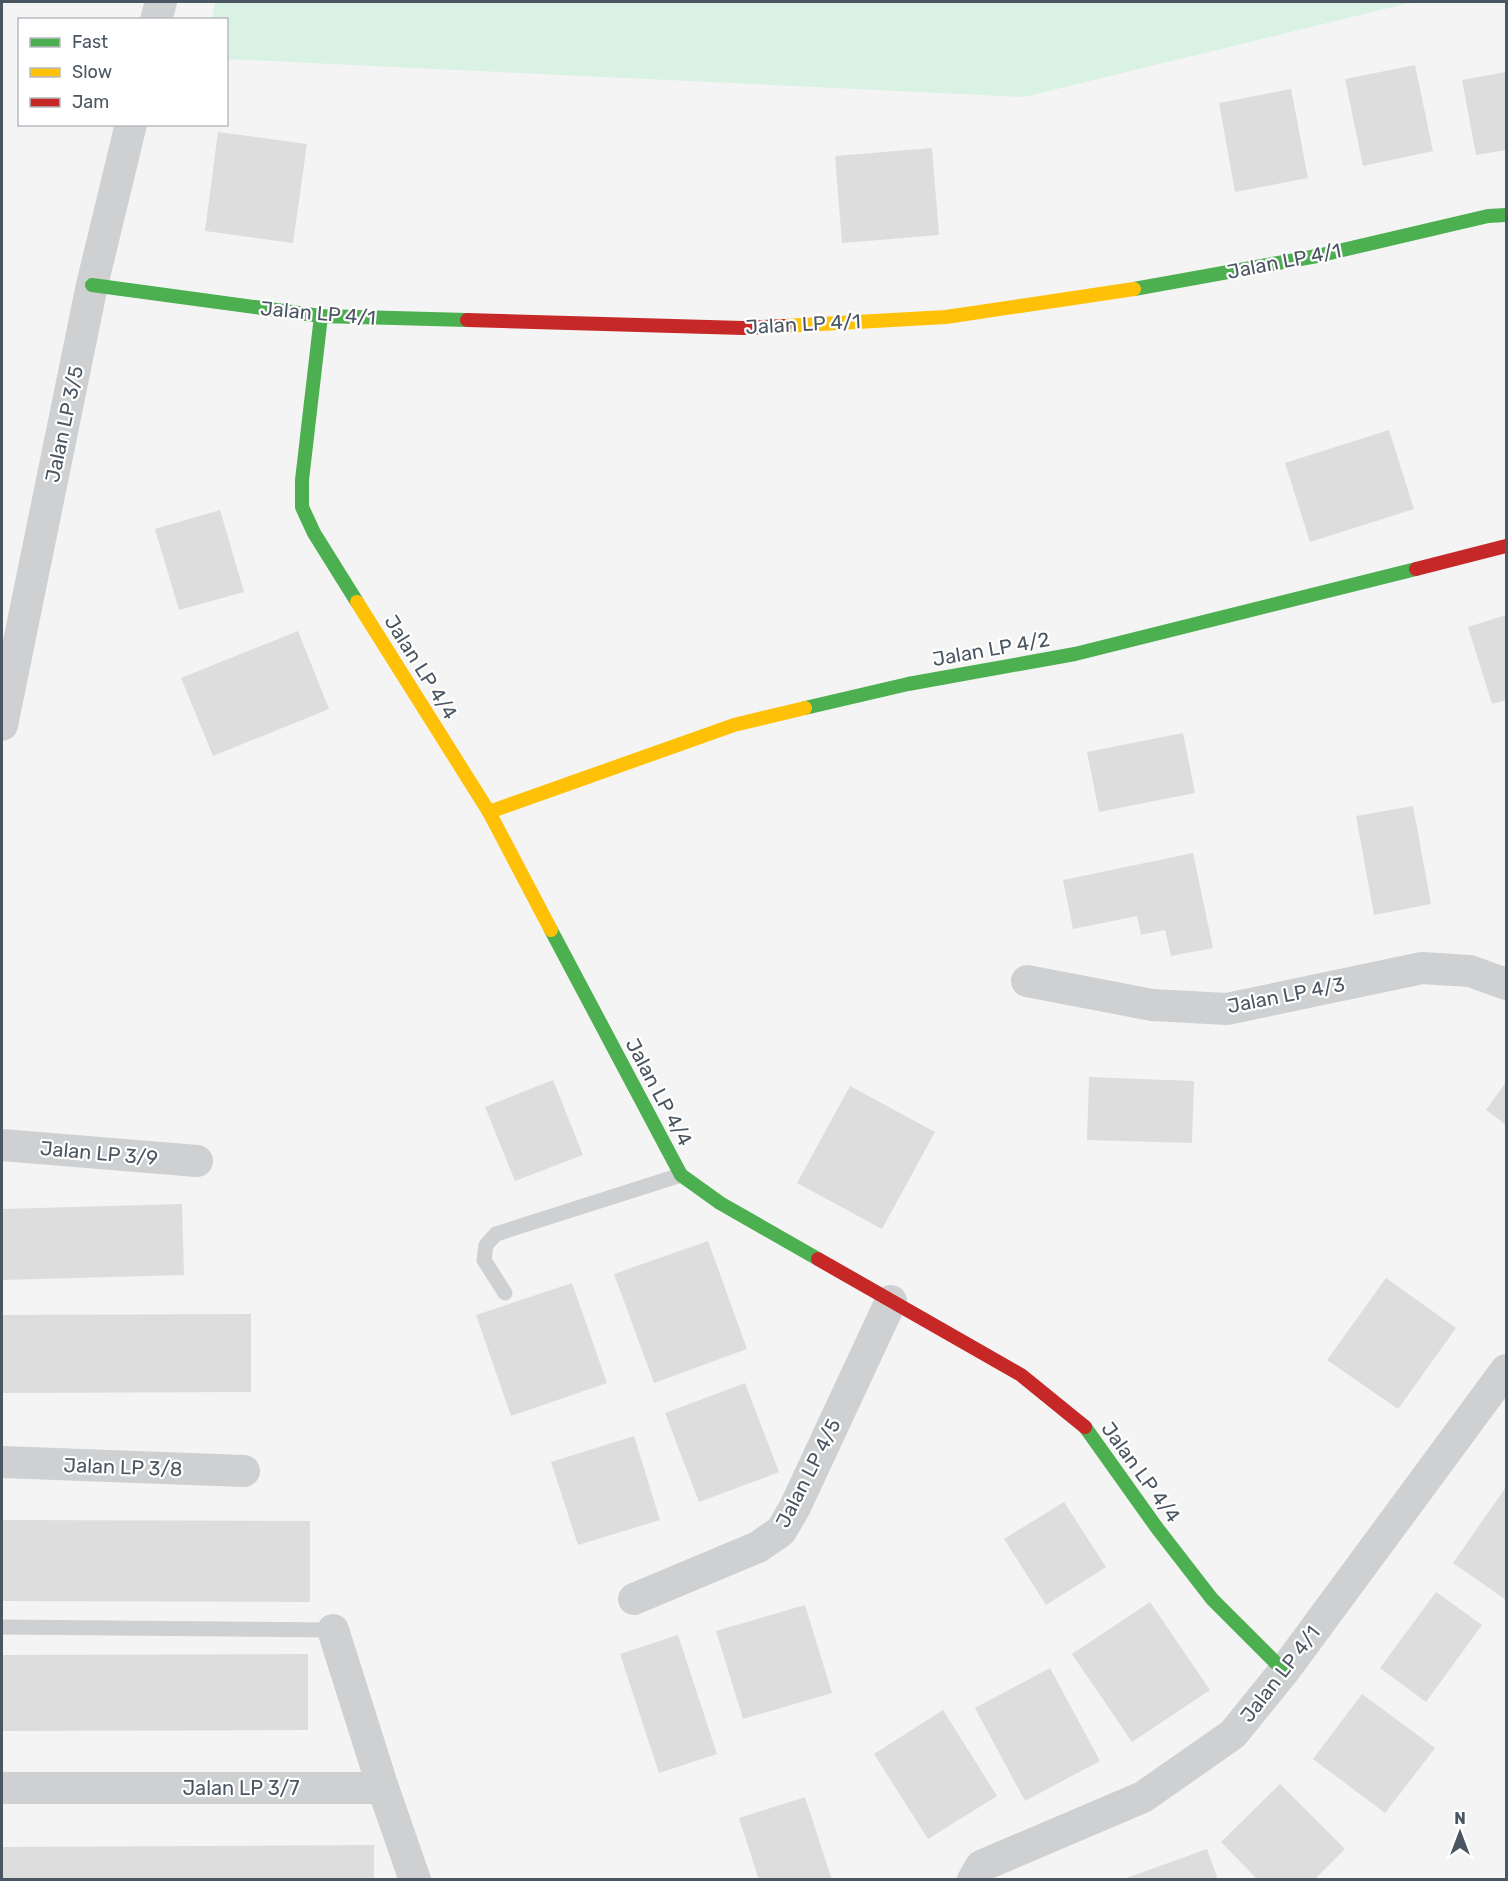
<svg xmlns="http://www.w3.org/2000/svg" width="1508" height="1881" viewBox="0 0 1508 1881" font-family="Rubik,sans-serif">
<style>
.green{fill:#d9f2e3}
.building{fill:#ddddde}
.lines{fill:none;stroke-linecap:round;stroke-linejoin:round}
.lane{stroke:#ced0d2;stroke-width:15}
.street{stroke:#ced0d2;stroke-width:32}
.fast{stroke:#4caf50;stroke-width:14}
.slow{stroke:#ffc107;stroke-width:14}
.jam{stroke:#c62828;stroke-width:14}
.labels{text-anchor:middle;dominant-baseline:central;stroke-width:4.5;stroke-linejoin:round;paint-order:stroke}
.street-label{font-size:20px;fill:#4a5661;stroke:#fff}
</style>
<rect width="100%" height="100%" fill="#f4f4f4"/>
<polygon class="green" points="215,2 1413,2 1024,97 227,59 226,20 212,19"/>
<g class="building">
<polygon points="1415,65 1433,151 1363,166 1345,79"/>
<polygon points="1506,72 1506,150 1476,155 1462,80"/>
<polygon points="1291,89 1308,178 1235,192 1219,103"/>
<polygon points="218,132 307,144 293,243 205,231"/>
<polygon points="932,148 939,235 842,243 835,156"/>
<polygon points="1389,430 1414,509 1310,542 1285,463"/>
<polygon points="220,510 244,592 179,610 155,529"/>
<polygon points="1506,615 1506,700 1492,704 1468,627"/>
<polygon points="298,631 329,709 213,756 181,678"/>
<polygon points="1183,733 1195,793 1099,812 1087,752"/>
<polygon points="1413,806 1431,904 1374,915 1356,816"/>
<polygon points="1193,853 1213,948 1171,956 1165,930 1141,935 1137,916 1073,929 1063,880"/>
<polygon points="1089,1077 1194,1081 1192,1143 1087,1140"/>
<polygon points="553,1080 583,1155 515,1181 485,1107"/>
<polygon points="1506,1082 1506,1125 1486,1110"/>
<polygon points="850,1086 935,1132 882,1229 797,1183"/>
<polygon points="182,1204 184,1275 2,1280 2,1209"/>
<polygon points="708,1241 747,1349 654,1383 614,1274"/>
<polygon points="1386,1278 1456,1328 1398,1409 1327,1360"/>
<polygon points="572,1283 607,1383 511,1416 476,1315"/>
<polygon points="251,1314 251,1392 2,1393 2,1315"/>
<polygon points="745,1383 779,1472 699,1502 665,1413"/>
<polygon points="634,1436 660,1520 578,1545 551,1462"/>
<polygon points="1506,1487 1506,1600 1453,1563"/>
<polygon points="1064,1502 1106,1567 1046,1605 1004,1539"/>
<polygon points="2,1520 310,1521 310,1602 2,1601"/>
<polygon points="1436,1592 1482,1625 1426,1702 1380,1668"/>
<polygon points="1150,1602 1210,1690 1132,1742 1072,1654"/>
<polygon points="805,1605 832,1693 743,1719 716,1631"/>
<polygon points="678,1635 717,1754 659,1773 620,1654"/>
<polygon points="308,1654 308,1730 2,1731 2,1655"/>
<polygon points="1050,1668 1100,1761 1025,1801 975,1708"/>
<polygon points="1362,1694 1435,1748 1385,1813 1313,1759"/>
<polygon points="943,1710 997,1796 928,1839 874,1754"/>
<polygon points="1280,1784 1345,1849 1314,1880 1258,1880 1221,1842"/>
<polygon points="805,1797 832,1880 759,1880 739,1818"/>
<polygon points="374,1845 374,1880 2,1880 2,1847"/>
<polygon points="1207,1849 1218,1880 1124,1880 1124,1879"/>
</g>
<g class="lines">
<g class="lane">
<polyline points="505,1293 484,1260 486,1245 496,1234 681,1175"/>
<polyline points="2,1627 333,1630"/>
</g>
<g class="street">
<polyline points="156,20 161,2"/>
<polyline points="2,725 92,285 131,124"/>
<polyline points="1027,981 1152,1005 1227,1009 1422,968 1470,971 1506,984"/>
<polyline points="2,1145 197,1161"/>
<polyline points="2,1462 244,1471"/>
<polyline points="634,1599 758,1547 781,1531 795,1507 891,1301"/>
<polyline points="333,1630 383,1788"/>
<polyline points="2,1788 383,1788 415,1880"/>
<polyline points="973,1880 981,1866 1143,1797 1233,1734 1284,1671 1506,1370"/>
</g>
<g class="fast">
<polyline points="92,285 321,316 467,320"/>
<polyline points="1134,289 1317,256 1488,216 1506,215"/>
<polyline points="321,316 302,480 302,507 314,533 357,602"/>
<polyline points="805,708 908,684 1075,654 1416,569"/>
<polyline points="551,930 681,1175 720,1203 818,1259"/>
<polyline points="1085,1427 1157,1528 1212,1599 1284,1671"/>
</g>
<g class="slow">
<polyline points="785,326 946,317 1134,289"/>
<polyline points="357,602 489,812 551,930"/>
<polyline points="489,812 734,725 805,708"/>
</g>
<g class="jam">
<polyline points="467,320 743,328 785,326"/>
<polyline points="1416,569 1506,546"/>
<polyline points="818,1259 1021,1375 1085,1427"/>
</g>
</g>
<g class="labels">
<g class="street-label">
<text transform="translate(1284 261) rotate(-11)">Jalan LP 4/1</text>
<text transform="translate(318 313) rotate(5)">Jalan LP 4/1</text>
<text transform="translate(803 324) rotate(-3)">Jalan LP 4/1</text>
<text transform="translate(64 424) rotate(-78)">Jalan LP 3/5</text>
<text transform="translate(991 649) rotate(-10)">Jalan LP 4/2</text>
<text transform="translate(421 667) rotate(58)">Jalan LP 4/4</text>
<text transform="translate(1286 995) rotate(-11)">Jalan LP 4/3</text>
<text transform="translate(659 1092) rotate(62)">Jalan LP 4/4</text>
<text transform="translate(99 1153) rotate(5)">Jalan LP 3/9</text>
<text transform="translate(123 1467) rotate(2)">Jalan LP 3/8</text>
<text transform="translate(1141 1472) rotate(54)">Jalan LP 4/4</text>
<text transform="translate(808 1473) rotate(-63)">Jalan LP 4/5</text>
<text transform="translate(1280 1674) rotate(-52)">Jalan LP 4/1</text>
<text x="241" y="1788">Jalan LP 3/7</text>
</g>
</g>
<rect width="1508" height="1881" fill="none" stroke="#4a5661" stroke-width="6"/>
<rect x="18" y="18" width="210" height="108" fill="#ffffff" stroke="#b7bbc0" stroke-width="1.5"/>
<rect x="30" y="38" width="30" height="9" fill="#4caf50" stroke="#b7bbc0" stroke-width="1.5"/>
<text x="72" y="48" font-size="18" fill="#4a5661">Fast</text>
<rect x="30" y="68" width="30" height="9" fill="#ffc107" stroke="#b7bbc0" stroke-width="1.5"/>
<text x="72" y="78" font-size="18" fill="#4a5661">Slow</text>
<rect x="30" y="98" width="30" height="9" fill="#c62828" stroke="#b7bbc0" stroke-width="1.5"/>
<text x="72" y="108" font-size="18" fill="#4a5661">Jam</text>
<g transform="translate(1460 1833)" stroke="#ffffff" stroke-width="4.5" paint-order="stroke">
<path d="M0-4.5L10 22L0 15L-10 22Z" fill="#4a5661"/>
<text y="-9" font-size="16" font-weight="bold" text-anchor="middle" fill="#4a5661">N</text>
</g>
</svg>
